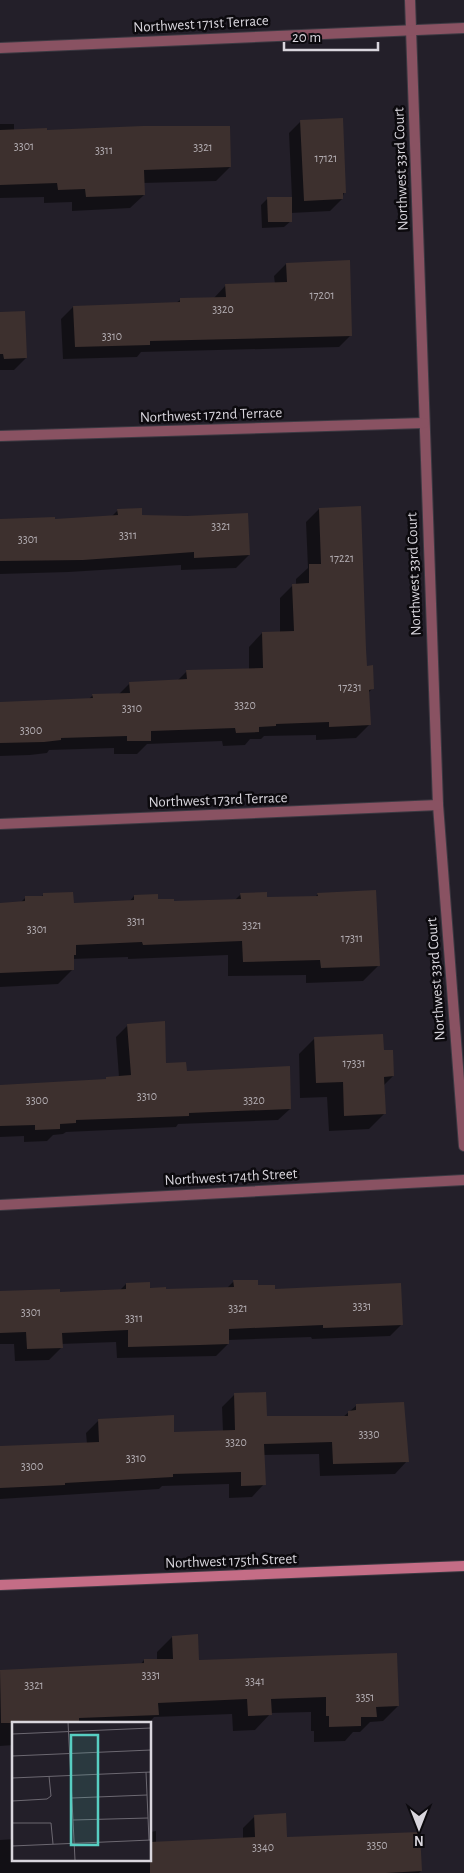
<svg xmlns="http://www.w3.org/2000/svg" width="464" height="1873" viewBox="0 0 464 1873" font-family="'Alegreya Sans',sans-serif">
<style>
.shadow{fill:#0007}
.building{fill:#3d302e}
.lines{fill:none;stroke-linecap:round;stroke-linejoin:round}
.street-casing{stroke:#3c3942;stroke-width:12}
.secondary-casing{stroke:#3c3942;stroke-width:12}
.street{stroke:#895262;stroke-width:10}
.secondary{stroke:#c46d86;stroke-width:10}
.labels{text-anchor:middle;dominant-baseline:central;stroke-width:5;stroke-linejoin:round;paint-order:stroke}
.number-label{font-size:12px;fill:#b2acb1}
.street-label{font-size:15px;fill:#d9d6dd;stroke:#0c0a0e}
.inset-road{fill:none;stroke:#6c6871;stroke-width:1}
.view{fill:#57cec2;fill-opacity:0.15;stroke:#57cec2;stroke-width:2.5}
.inset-edge{fill:none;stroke:#d9d6dd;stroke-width:2.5}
</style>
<rect width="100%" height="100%" fill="#231f29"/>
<g class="shadow">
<polygon points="301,121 344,193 342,199 330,211 291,213 291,221 284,227 262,228 261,205 268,198 292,198 289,133"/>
<polygon points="0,124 14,124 14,131 46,132 230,167 216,181 143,183 144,195 130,208 72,211 72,202 44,203 44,197 0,198"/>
<polygon points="286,264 351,335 339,347 141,352 137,357 63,359 61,319 73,307 176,303 180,300 214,298 226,285 275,284 274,276"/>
<polygon points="0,313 26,358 14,370 0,370"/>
<polygon points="319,509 372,689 368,693 370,724 356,738 316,740 316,735 264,736 261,739 250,739 245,745 223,746 222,741 147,744 137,754 114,754 114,748 49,750 47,753 30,755 0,756 0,704 89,699 93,695 119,694 130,683 178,680 187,671 249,669 249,647 262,633 280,633 280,598 293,585 296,585 296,579 308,568 306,522"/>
<polygon points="118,510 141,517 249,555 236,568 181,570 181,565 69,572 0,574 0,520 54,520 111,517"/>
<polygon points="44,894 72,904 129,902 134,896 172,903 234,901 241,894 265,898 315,897 318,894 378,966 363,981 306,983 306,975 228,976 228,955 128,959 128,957 72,959 73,969 58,984 0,987 0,904 20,903 26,897 41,897"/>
<polygon points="128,1025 165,1064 290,1109 278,1120 178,1124 176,1127 66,1132 63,1134 53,1135 47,1141 24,1142 24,1136 0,1137 0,1086 104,1081 107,1078 119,1077 116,1037"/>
<polygon points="315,1038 382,1051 393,1076 384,1085 385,1113 369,1129 329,1131 327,1097 300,1098 299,1054"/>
<polygon points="234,1281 402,1324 390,1336 312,1339 311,1337 228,1340 228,1344 216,1356 117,1358 116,1342 61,1344 61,1348 49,1360 15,1361 14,1344 0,1344 0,1291 59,1293 120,1290 126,1284 164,1290 227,1288"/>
<polygon points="235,1394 266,1417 343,1417 357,1405 407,1461 395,1474 320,1476 319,1454 263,1455 264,1484 252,1497 229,1498 229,1484 162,1486 159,1489 0,1499 0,1447 87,1444 86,1433 99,1420 173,1434 223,1432 222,1407"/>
<polygon points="172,1637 198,1662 398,1706 383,1721 370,1722 360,1732 353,1732 345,1741 314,1742 314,1731 311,1731 311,1712 271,1713 255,1730 233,1731 232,1714 154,1717 149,1723 14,1723 14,1745 0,1746 0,1671 140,1665 144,1660 157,1660 157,1652"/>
<polygon points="255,1816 286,1838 421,1871 419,1873 0,1873 0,1840 14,1839 14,1859 150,1859 150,1832 156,1831 156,1843 243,1839 243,1828"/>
</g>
<g class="building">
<polygon points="343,118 346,193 343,193 343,199 304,201 300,120"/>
<polygon points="143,126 230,126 231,167 144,170 145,195 86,197 85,189 58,190 57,183 0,185 0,130 47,128 47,130"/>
<polygon points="267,197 292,197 292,222 268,222"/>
<polygon points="350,260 352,336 150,341 150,345 75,347 73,306 180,302 180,298 226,297 225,284 287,282 286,263"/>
<polygon points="25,311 27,358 4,359 3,354 0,354 0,312"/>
<polygon points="361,506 366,649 367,666 373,665 374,689 369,690 371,725 329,727 329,722 276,724 276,726 259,727 259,732 236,733 235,728 151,731 151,741 127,741 127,736 61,738 61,740 44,742 0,743 0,702 93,698 92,694 130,693 129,682 187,679 186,670 263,668 262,632 294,631 292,584 309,583 309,564 321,564 319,508"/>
<polygon points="142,508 142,515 187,516 248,513 250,555 194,558 194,552 83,560 0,561 0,519 55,517 55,519 118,515 117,509"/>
<polygon points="376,890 380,966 321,968 320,960 243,962 242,941 143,945 142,942 76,945 76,955 74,955 74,970 0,973 0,903 25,901 25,896 43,896 43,893 73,892 74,903 134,900 134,895 158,894 158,899 174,899 174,901 241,899 240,893 267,892 267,897 318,896 317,893"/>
<polygon points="165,1021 166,1063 186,1062 187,1071 290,1066 291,1109 189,1113 189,1116 76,1120 76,1123 60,1124 60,1129 35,1130 35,1125 0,1126 0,1085 106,1079 106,1077 131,1075 127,1024"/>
<polygon points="383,1034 384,1050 393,1050 394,1076 384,1077 386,1114 344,1116 343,1082 316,1083 314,1037"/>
<polygon points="233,1280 258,1280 258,1285 275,1285 275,1289 401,1283 403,1325 323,1328 323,1325 229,1329 229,1344 200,1345 128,1347 128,1330 62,1333 63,1348 27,1349 26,1332 0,1333 0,1291 60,1289 60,1292 126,1289 126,1283 150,1282 150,1288 166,1287 166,1289 234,1287"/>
<polygon points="266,1392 267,1416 348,1416 348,1411 356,1410 356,1404 404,1402 409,1462 333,1464 332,1442 264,1444 266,1485 241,1486 241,1472 173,1474 173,1477 65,1483 65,1485 0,1488 0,1446 99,1442 98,1419 174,1415 174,1432 235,1430 234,1393"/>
<polygon points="198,1634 199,1660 397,1653 399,1706 376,1707 377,1717 361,1717 361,1726 329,1727 329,1716 326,1716 326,1697 271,1699 272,1715 248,1716 247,1699 158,1703 159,1715 79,1718 79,1723 1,1723 0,1670 144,1663 144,1659 173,1659 172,1636"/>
<polygon points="286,1813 287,1837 420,1832 422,1871 386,1873 150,1873 150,1842 255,1837 254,1815"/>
</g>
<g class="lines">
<defs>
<g id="street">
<polyline points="410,0 438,805 464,1146"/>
<polyline points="0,48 464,28"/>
<polyline points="0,436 424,423"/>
<polyline points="0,824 438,805"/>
<polyline points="0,1205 464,1180"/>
</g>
<polyline id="secondary" points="0,1585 464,1566"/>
</defs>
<use href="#street" class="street-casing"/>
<use href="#secondary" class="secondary-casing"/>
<use href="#street" class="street"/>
<use href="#secondary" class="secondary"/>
</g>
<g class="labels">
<g class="number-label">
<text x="24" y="146">3301</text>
<text x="203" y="147">3321</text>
<text x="104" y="150">3311</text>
<text x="326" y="158">17121</text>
<text x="322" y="295">17201</text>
<text x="223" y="309">3320</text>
<text x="112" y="336">3310</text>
<text x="221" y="526">3321</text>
<text x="128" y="535">3311</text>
<text x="28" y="539">3301</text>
<text x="342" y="558">17221</text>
<text x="350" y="687">17231</text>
<text x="245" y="705">3320</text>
<text x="132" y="708">3310</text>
<text x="31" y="730">3300</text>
<text x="136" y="921">3311</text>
<text x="252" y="925">3321</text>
<text x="37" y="929">3301</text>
<text x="352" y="938">17311</text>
<text x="354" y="1063">17331</text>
<text x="147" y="1096">3310</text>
<text x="37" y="1100">3300</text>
<text x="254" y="1100">3320</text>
<text x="362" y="1306">3331</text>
<text x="238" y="1308">3321</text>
<text x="31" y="1312">3301</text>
<text x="134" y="1318">3311</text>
<text x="369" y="1434">3330</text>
<text x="236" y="1442">3320</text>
<text x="136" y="1458">3310</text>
<text x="32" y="1466">3300</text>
<text x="151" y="1675">3331</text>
<text x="255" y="1681">3341</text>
<text x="34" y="1685">3321</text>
<text x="365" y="1697">3351</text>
<text x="377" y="1845">3350</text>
<text x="263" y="1847">3340</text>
</g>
<g class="street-label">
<text transform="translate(201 24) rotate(-3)">Northwest 171st Terrace</text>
<text transform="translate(401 169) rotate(-92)">Northwest 33rd Court</text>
<text transform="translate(211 415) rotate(-2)">Northwest 172nd Terrace</text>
<text transform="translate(414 574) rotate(-92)">Northwest 33rd Court</text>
<text transform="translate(218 800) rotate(-2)">Northwest 173rd Terrace</text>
<text transform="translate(436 979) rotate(-94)">Northwest 33rd Court</text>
<text transform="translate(231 1177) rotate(-3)">Northwest 174th Street</text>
<text transform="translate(231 1561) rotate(-2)">Northwest 175th Street</text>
</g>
</g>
<g transform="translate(12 1722)">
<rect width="139" height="139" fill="#231f29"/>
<path class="inset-road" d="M56,0L63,138M0,12L139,6M0,34L139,28M134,50L137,118M0,56L139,50M60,76L135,73M0,79L35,77L39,74L37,54M61,98L136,96M0,101H39L41,122M0,124L139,118"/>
<path class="view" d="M59,13H86V123H59Z"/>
<rect width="139" height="139" class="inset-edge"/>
</g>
<g transform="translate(419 1828) rotate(180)" stroke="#0c0a0e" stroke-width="4" paint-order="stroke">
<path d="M0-4L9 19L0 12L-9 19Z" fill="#d9d6dd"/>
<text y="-8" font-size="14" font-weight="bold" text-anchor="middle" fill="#d9d6dd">N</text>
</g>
<path d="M284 42v8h94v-8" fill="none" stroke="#d9d6dd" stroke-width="2.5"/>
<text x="292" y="42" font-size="15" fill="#d9d6dd" stroke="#0c0a0e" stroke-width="4" paint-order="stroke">20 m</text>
</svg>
